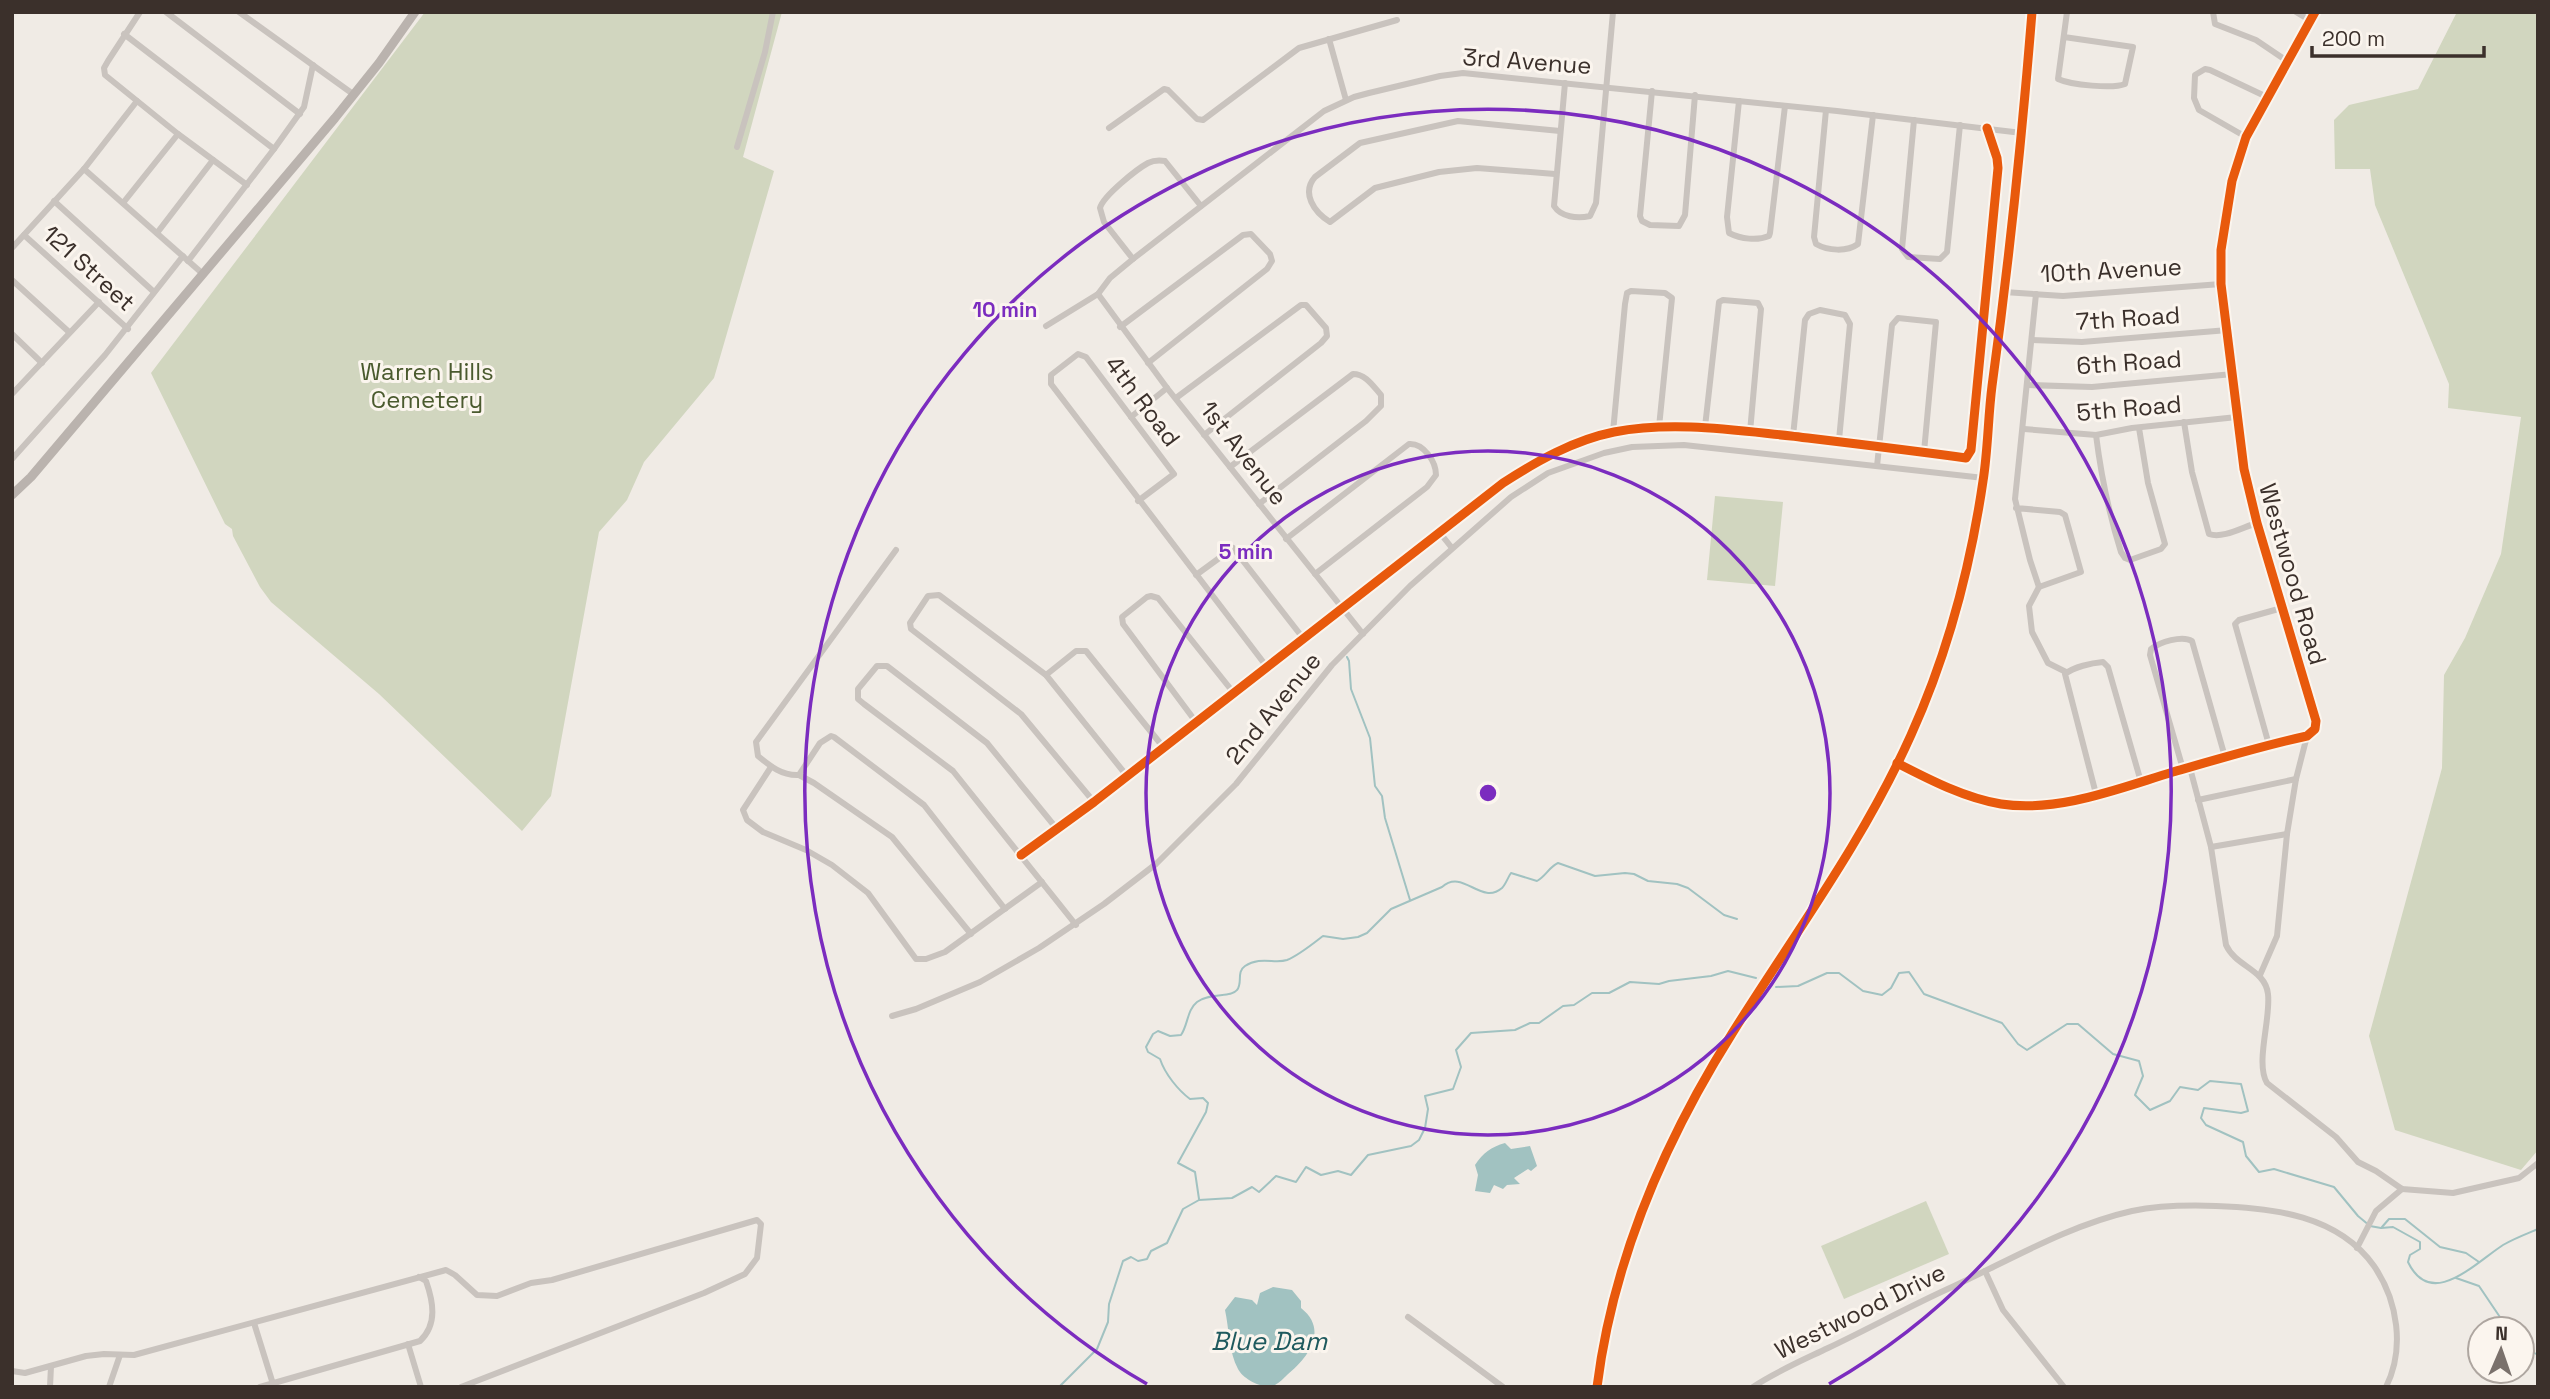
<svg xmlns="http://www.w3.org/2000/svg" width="2550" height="1399" viewBox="0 0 2550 1399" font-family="'Space Grotesk',sans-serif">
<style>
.green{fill:#d1d6bf}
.water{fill:#a1c2c1}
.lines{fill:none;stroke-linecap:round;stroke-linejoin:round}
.stream{stroke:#a1c2c1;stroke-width:2}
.street{stroke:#c9c3be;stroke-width:6}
.secondary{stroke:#bab3ae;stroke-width:9}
.cycleway-casing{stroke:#fbf5ee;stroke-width:13}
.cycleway{stroke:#e8590c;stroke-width:9}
.ring{fill:none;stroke:#7b2cbf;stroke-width:3.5}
.labels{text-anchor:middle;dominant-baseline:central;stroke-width:6;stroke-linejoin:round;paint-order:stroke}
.street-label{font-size:24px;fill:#3b302b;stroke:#fbf5ee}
.park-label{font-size:24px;fill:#4a5a2e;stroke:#fbf5ee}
.water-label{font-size:26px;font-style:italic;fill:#1f5a5e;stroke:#fbf5ee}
.centre{fill:#7b2cbf;stroke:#fbf5ee;stroke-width:3.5}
.ring-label{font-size:21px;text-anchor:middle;font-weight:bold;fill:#7b2cbf;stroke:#fbf5ee;stroke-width:6;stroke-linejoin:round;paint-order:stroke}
</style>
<rect width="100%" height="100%" fill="#f0ebe5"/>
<g class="green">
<polygon points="425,12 782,12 743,157 774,171 714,378 644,462 627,500 599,532 551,796 522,831 379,694 271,602 260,587 233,536 232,529 225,524 151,373"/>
<polygon points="2457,12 2538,12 2538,1150 2521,1170 2395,1130 2369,1036 2442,768 2444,675 2465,638 2501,554 2521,417 2448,408 2449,384 2375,205 2370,169 2335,169 2334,120 2349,105 2418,89"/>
<polygon points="1715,496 1783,502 1775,586 1707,580"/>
<polygon points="1926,1201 1949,1254 1844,1299 1821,1246"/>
</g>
<g class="water">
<path d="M1505,1143L1511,1149L1530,1146L1537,1166L1531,1171L1528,1169L1514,1178L1520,1184L1507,1185L1503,1189L1494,1185L1490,1193L1475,1191L1478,1175L1475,1165C1483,1153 1491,1147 1505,1143Z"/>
<path d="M1273,1287L1292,1290L1301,1301V1308C1329,1330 1308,1358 1287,1375C1284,1378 1279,1383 1275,1385C1263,1390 1243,1379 1238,1369C1229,1353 1229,1328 1225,1310L1235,1297L1252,1300L1257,1305L1260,1293Z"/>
</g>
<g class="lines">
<g class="stream">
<polyline points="1347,657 1349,661 1351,689 1370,738 1375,786 1382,796 1385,818 1410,900"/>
<path d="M1776,987L1798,986L1827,973H1839L1863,991L1882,995L1891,988L1899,973L1909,972L1924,994L2002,1023L2018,1044L2027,1050L2067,1024H2078L2113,1054L2139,1061L2143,1076L2135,1095L2150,1110L2170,1101L2180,1087L2198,1090L2210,1081L2241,1084L2248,1111L2241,1113L2204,1108L2201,1118L2206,1125L2243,1142L2246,1156L2259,1172L2274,1169L2334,1187L2358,1216L2370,1226L2381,1228L2393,1227L2420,1242V1249L2410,1255L2408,1262C2431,1310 2474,1264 2503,1245C2513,1239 2526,1234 2538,1229"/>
<path d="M1199,1199L1195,1172L1178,1163L1206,1112L1208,1103L1203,1098L1190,1099C1178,1090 1165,1074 1160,1059L1148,1052L1146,1047L1153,1034L1158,1031L1170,1036L1181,1035C1188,1025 1187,1010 1197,1002C1210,992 1231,998 1237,990C1243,983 1236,972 1245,966C1260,956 1275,964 1287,960C1298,956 1314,943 1323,936L1343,939L1358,937L1367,933L1391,909L1442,887C1463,868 1481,906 1502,888C1506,884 1508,877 1511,873L1537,881C1546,876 1549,867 1558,863L1595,876L1625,873L1634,874L1648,881L1677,884L1688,888L1724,915L1737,919"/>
<polyline points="2382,1227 2389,1219 2405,1219 2440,1247 2466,1253 2479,1262"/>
<polyline points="2456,1278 2479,1286 2508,1329"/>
<polyline points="2522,1346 2538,1355"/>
<polyline points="1059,1387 1097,1349 1108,1322 1109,1304 1123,1261 1131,1257 1138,1261 1147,1259 1151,1251 1167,1243 1183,1209 1199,1200 1232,1198 1252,1187 1259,1192 1276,1176 1296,1182 1306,1167 1321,1175 1338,1171 1351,1175 1368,1155 1411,1146 1419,1140 1425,1128 1428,1109 1425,1096 1453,1089 1461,1067 1456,1050 1471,1033 1515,1030 1530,1023 1539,1023 1563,1006 1574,1005 1592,993 1609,993 1630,982 1659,984 1669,981 1711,976 1728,971 1756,978"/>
</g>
<g class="street">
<polyline points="140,12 108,61 104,68 105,75 178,134 247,185"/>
<polyline points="166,12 300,114"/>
<polyline points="239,12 353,94"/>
<polyline points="2213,12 2215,24 2256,40 2287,61"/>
<polyline points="2296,12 2311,21"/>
<polyline points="124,34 274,149 304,107 313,65"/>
<path d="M2064,37L2133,47L2125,84C2113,89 2071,85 2058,79L2067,12"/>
<polyline points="1329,39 1346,100"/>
<path d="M1565,83L1554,206C1561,217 1577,219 1590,216L1596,203L1613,12"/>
<polyline points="1652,91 1640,216 1642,221 1650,225 1679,226 1685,215 1695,95"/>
<path d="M1739,101L1727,217L1729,233C1741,239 1757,241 1769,236L1770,233L1785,106"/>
<path d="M1826,110L1814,237L1816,244C1828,251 1847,252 1858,244L1873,115"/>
<polyline points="1914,120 1902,249 1908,257 1940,259 1947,252 1960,125"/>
<polyline points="1109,128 1164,89 1168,90 1197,119 1203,120 1299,48 1397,20"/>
<polyline points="2246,137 2199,110 2194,98 2195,75 2205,69 2210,70 2267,97"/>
<polyline points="737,147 765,52 773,12"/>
<polyline points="84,169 203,274"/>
<path d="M1555,174L1477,168L1439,172L1375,188L1330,222C1314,212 1301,193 1315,177L1360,143L1458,121L1560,131"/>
<polyline points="54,201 154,292"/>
<polyline points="123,203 178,134"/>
<polyline points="157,233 213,160"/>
<polyline points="24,235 128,329"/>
<polyline points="12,248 84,169 137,101"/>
<path d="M1133,259L1104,222L1100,208C1103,196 1137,169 1148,163C1154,160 1159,160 1165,161L1201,206"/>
<polyline points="188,261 274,149"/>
<polyline points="12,280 69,332"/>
<polyline points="2004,292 2063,296 2221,284"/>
<polyline points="1098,294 1167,388 1363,634"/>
<polyline points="1046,326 1098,294 1110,278 1133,259 1324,111 1354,97 1369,93 1440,76 1463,73 1837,111 2022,133"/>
<polyline points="1120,327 1243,235 1251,234 1270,254 1272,261 1267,269 1148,363"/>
<polyline points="12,334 42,363"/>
<polyline points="2032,340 2082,342 2228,330"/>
<polyline points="2028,385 2092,387 2233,374"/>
<polyline points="12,394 99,302"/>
<polyline points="1176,398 1301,305 1306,305 1326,328 1327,336 1321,343 1204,435"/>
<polyline points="1131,417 1167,388"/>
<path d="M2184,422L2192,472L2209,534C2223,539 2243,527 2257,523"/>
<polyline points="1705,427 1719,302 1723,300 1758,303 1761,309 1750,432"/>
<polyline points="2024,429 2096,435 2132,428 2237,417"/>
<polyline points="1613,432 1625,304 1627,293 1631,291 1665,293 1672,298 1659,427"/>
<path d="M2096,435C2101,475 2109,514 2121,552L2125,558L2130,560L2161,549L2165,544L2148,483L2139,428"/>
<polyline points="1793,436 1805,320 1809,314 1820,310 1845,315 1850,324 1839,440"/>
<polyline points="12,459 105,355 183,256"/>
<polyline points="1877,466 1892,325 1898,318 1936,322 1924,452"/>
<path d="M1230,467L1353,374C1366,374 1373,386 1381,395V406L1366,421L1259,504"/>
<polyline points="1138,501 1174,474 1086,357 1078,354 1051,375 1051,384 1267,667"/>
<polyline points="2016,508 2060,512 2065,515 2081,572 2039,587 2030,560 2015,499 2036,294"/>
<polyline points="1440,533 1452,548"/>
<path d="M1286,539L1409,444C1424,443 1436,462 1436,475L1427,487L1315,574"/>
<polyline points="1196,575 1233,548 1303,638"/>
<polyline points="2039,587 2029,606 2032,632 2048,663 2066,672"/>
<polyline points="1046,675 1076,651 1086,651 1164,748"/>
<polyline points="1196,722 1123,624 1122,617 1147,597 1151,596 1158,598 1233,692"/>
<polyline points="2269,745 2235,624 2239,620 2282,608"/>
<path d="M1897,763C1930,780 1965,798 2001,804C2058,813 2120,788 2173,772C2218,759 2262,746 2307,736L2315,729L2316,721L2257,523L2244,469L2221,284V250L2232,181L2246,137L2315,12"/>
<polyline points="771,767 743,810 747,820 763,832 806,850 832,865 868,893 916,959 926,959 945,952 1042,882"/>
<path d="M2190,768L2211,847L2226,945C2236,967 2265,969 2268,994C2271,1019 2255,1063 2267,1083L2336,1137L2358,1162L2376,1171L2402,1189L2453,1193L2519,1178L2538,1163"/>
<path d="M2183,769L2150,655L2151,649C2160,642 2182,635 2192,641L2225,757"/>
<path d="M799,775C782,776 770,766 758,756L756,742L896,550"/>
<path d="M2096,794L2065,674C2074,667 2091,663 2103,662L2108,667L2141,782"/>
<polyline points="2198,800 2296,779"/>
<polyline points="1094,802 1021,714 911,629 910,623 928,596 939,595 1046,675 1127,776"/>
<polyline points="1057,829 987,743 887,666 877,666 858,689 858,699 864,704 953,771 1076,925"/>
<polyline points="2211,847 2287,834"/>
<path d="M1021,855L1094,802L1503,483C1537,461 1574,440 1614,432C1673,421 1732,430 1791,436C1849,443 1908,450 1966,458L1971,450L1998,168L1997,158L1987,128"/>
<polyline points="971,934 892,837 814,783 799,775 820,743 831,736 834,737 924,805 1005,909"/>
<polyline points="2260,975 2277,936 2287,834 2296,779 2307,736"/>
<polyline points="892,1016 916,1009 980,982 1039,948 1104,904 1156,864 1236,784 1332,665 1410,586 1511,497 1548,473 1604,453 1632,447 1684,445 1984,478"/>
<polyline points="2357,1248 2376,1211 2402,1189"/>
<polyline points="1985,1271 2003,1310 2064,1387"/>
<polyline points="1408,1317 1503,1387"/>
<polyline points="254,1323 273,1384"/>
<polyline points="408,1344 421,1387"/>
<polyline points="12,1371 25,1373 86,1356 104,1354 134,1355 446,1270 455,1275 477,1295 497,1296 531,1283 552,1280 757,1220 761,1224 757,1258 745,1274 704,1293 461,1387"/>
<polyline points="50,1387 51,1366"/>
<polyline points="109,1387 120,1355"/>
<path d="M260,1387L420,1341C438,1324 433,1301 426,1281L419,1277"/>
<path d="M1753,1387C1777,1371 1803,1360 1828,1348C1870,1328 1910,1306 1952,1287C2010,1260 2069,1225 2132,1211C2161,1205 2188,1205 2216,1206C2273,1208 2338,1215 2374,1266C2398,1301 2405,1349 2386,1387"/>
</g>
<g class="secondary">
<polyline points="12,495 31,477 335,118 379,63 415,12"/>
<path d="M1597,1387C1613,1259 1665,1140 1733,1032C1795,933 1863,842 1911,735C1948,653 1970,570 1983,481C1988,450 1988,417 1992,386C2009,262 2022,137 2032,12"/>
</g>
<defs>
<g id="cycleway">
<path d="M1897,763C1930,780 1965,798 2001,804C2058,813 2120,788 2173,772C2218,759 2262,746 2307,736L2315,729L2316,721L2257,523L2244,469L2221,284V250L2232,181L2246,137L2315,12"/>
<path d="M1021,855L1094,802L1503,483C1537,461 1574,440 1614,432C1673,421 1732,430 1791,436C1849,443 1908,450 1966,458L1971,450L1998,168L1997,158L1987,128"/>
<path d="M1597,1387C1613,1259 1665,1140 1733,1032C1795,933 1863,842 1911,735C1948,653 1970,570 1983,481C1988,450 1988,417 1992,386C2009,262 2022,137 2032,12"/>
</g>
</defs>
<use href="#cycleway" class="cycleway-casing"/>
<use href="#cycleway" class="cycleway"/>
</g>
<g class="ring">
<circle cx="1488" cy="793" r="342"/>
<path d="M1147 1384A683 683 0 1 1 1829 1384"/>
</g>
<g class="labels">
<g class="street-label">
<text transform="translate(1527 61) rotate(4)">3rd Avenue</text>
<text transform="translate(89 268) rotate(42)">121 Street</text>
<text transform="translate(2111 270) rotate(-3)">10th Avenue</text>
<text transform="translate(2128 318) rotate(-4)">7th Road</text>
<text transform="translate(2129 362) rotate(-4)">6th Road</text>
<text transform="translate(1143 401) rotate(53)">4th Road</text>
<text transform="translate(2129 408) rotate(-5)">5th Road</text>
<text transform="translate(1244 453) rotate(52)">1st Avenue</text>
<text transform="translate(2293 574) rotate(74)">Westwood Road</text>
<text transform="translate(1273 708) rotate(-51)">2nd Avenue</text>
<text transform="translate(1860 1311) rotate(-26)">Westwood Drive</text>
</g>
<g class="park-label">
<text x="427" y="371">Warren Hills<tspan x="427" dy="28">Cemetery</tspan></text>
</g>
<g class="water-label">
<text x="1269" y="1341">Blue Dam</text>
</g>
</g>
<circle cx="1488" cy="793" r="10" class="centre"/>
<g class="ring-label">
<text x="1005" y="317">10 min</text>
<text x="1246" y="559">5 min</text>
</g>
<rect width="2550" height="1399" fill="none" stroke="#3b302b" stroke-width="28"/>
<g transform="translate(2501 1350) rotate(2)"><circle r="33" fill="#fbf5ee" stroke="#aea6a0" stroke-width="2"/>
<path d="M0-5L12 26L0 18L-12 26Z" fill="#7a716c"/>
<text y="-10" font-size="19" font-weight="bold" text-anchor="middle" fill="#3b302b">N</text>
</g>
<path d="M2312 46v10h172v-10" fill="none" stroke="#3b302b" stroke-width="3.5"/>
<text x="2322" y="46" font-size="21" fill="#3b302b" stroke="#fbf5ee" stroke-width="5" paint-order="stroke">200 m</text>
</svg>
